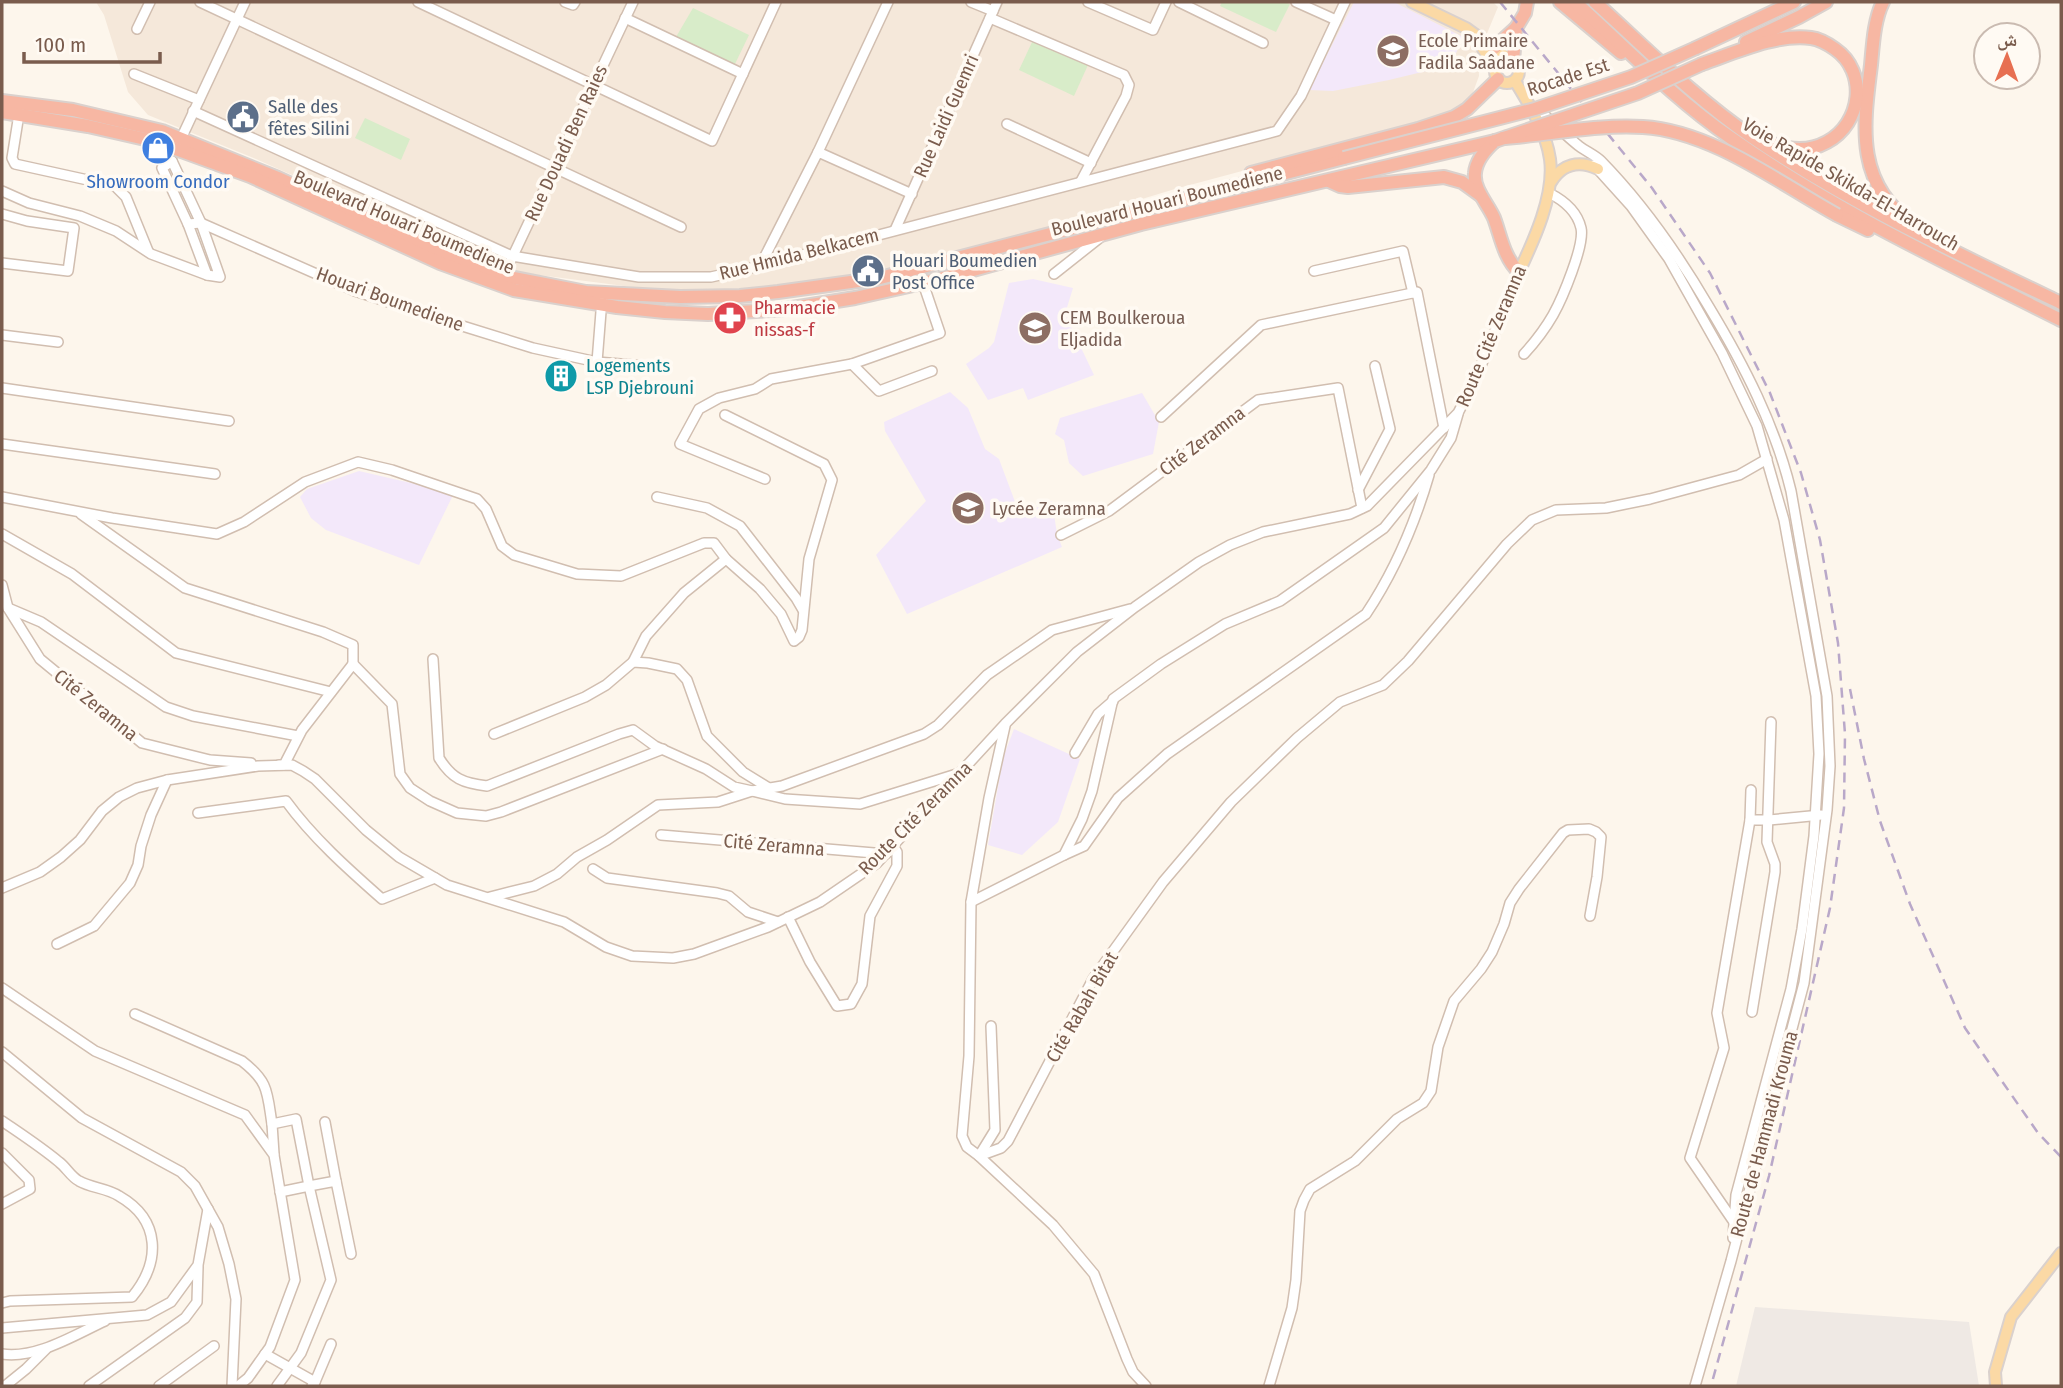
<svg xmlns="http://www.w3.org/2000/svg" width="2063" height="1388" viewBox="0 0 2063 1388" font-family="'Fira Sans Condensed','Noto Naskh Arabic',sans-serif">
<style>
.residential{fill:#f5e8da}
.industrial{fill:#efe9e4}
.education{fill:#f3e8fa}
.green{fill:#d8ecc9}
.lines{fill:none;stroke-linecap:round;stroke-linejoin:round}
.minor-casing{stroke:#d1beb0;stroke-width:12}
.major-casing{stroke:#dad1cd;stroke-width:14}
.highway-casing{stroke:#dad1cd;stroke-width:16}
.minor{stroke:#fff;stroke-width:9}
.major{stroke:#fbd9a5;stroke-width:10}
.highway{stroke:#f7b7a3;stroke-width:12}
.rail{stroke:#b9a8c9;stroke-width:2.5;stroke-dasharray:10 7;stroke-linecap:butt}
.highway-bridge-casing{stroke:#dad1cd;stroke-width:16;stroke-linecap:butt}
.highway-bridge{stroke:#f7b7a3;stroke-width:12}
.labels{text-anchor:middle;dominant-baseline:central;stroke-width:7;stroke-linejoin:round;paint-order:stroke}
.education-label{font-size:19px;fill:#785e54;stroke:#fffaf3;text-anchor:start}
.street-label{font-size:19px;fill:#7a5c4d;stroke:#fffaf3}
.service-label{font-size:19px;fill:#4e5e75;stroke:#fffaf3;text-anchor:start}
.shop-label{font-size:19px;fill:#366cbe;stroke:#fffaf3}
.health-label{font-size:19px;fill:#be3a42;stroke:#fffaf3;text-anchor:start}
.culture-label{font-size:19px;fill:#0d838f;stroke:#fffaf3;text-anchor:start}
</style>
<rect width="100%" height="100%" fill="#fdf6ec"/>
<polygon class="residential" points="96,2 1493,2 1498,7 1478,55 1479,76 1472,95 1460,107 1439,118 1175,189 960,254 802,285 690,291 640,288 531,274 500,268 256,159 148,115 128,92 104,15"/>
<polygon class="industrial" points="1755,1307 1969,1322 1979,1386 1736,1386"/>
<g class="education">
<polygon points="1354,2 1394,2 1463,37 1451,65 1389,80 1333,91 1309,90"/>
<polygon points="1033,279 1073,288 1065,314 1094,375 1028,400 1023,388 988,400 966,364 989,348 994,342 1009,283"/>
<polygon points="950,392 968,408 985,449 999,459 1020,515 1052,501 1057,534 1062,547 907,614 876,555 926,501 885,431 884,422"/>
<polygon points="1142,393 1159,422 1153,454 1083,476 1069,463 1064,440 1055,434 1060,418"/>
<polygon points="359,471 454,493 419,565 326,530 311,518 300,497 307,489"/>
<polygon points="1014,729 1080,759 1058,822 1022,855 988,845 1003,758"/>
</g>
<g class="green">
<polygon points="1222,2 1284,2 1290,4 1276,32 1220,6"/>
<polygon points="693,8 749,35 734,66 676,37"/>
<polygon points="1033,40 1088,65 1074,96 1019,70"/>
<polygon points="365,118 410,139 401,160 355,138"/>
</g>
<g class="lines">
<defs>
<g id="minor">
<polyline points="200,2 681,227"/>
<polyline points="418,2 712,141 776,2"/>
<polyline points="565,2 573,5 575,2"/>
<polyline points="971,2 993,11"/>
<polyline points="1088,2 1153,30 1166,2"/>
<polyline points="1179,2 1263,43"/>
<polyline points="1296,2 1336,20"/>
<polyline points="625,18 743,74"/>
<polyline points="990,18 1124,75 1129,85 1126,96 1081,181"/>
<polyline points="137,29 150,2"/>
<polyline points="134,74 199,100"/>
<path d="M1536,107C1550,120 1564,134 1579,146C1587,152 1595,155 1601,161C1644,205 1678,254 1709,307C1744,365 1775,425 1791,491L1827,696L1830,766L1827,810L1804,983L1731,1261L1695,1386"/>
<polyline points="193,111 512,256 639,277 711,277 760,266 1277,131 1301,96 1345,2"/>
<polyline points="19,114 12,158 15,164 115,186 126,197 148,251"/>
<polyline points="1007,124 1091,163"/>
<polyline points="179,143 245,2"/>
<polyline points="818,152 888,2"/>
<polyline points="172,161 162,168 188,224 207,275"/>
<polyline points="1594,165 1631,206 1669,259 1722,353 1757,426 1784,520 1816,696 1819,754 1814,836 1802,929 1791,989 1736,1195 1733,1238"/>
<polyline points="2,191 29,203 80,216 116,231 151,254 207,275 220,277 201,223 172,161"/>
<polyline points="2,214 27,221 74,228 68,271 2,263"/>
<polyline points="188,224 201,223 355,291 456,324 533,348 597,362 656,367"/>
<polyline points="895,230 997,2"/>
<polyline points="760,266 818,152 912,194"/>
<polyline points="1314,271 1403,251 1413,293"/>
<polyline points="1054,274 1102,236"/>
<polyline points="502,279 633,2"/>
<polyline points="2,335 58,342"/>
<path d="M1524,354C1535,342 1545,329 1553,315C1562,299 1585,245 1581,228C1577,211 1563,200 1549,193"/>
<polyline points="597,362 602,299"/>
<polyline points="852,364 879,391 932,371"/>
<polyline points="2,388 229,421"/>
<polyline points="1161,417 1261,325 1417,292 1444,428"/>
<polyline points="2,444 215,474"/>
<polyline points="765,479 680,444 699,409 719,398 755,389 771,379 852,364 940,333 923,283"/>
<polyline points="1358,490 1390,429 1375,366"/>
<polyline points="2,497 112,518 217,534 244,522 305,482 358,462 392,470 477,499 486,509 502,546 514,555 577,574 621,576 704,543 714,543 726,559"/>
<polyline points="657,497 707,508 740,526 796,598 803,610"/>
<polyline points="81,514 185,588 323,632 353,645 353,664"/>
<polyline points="2,534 72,574 176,653 331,692"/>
<polyline points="1061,535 1109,511 1258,400 1338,388 1362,508"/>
<polyline points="2,585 8,608 40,659 142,743 210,760 251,763"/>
<polyline points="8,608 41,622 166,707 193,716 298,736"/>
<path d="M433,659L439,758C452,779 463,783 487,786L619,734L633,730L655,746L706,769L734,787L752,791L782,786L924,734L938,725L987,675L1052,630L1130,609"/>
<polyline points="633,662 646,636 684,593 726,559 760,589 781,614 794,641 799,637 802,630 809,559 832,480 824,464 725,415"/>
<polyline points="1005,726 989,798 971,902 1064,855 1082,819 1092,791 1113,699 1161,664 1225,624 1280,601 1384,528 1431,470 1451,438 1458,414"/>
<polyline points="494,734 585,697 606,685 633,662 648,663 677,669 687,680 707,736 743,772 769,788"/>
<polyline points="1075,753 1098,714 1113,701"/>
<polyline points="279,765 284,765 302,730 353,664 392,704 400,774 410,788 430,801 457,813 486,816 501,812 663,749"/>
<path d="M198,813L286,801C313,838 348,869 382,899L435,878"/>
<polyline points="1750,820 1751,790"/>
<polyline points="661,835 886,854"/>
<path d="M1064,855L1084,846L1118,798L1167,754L1366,614C1394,572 1415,523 1429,475"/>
<polyline points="593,869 607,878 717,893 729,896 748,912 778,922"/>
<polyline points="2,888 40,872 61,857 80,840 102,811 119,797 137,788 167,780 258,766 292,765 303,771 315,779 366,830 399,857 447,885 564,922 606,947 632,956 673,958 694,954 768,927 820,902 877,863 1005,724 1077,652 1135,607 1199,562 1230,545 1263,532 1350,514 1367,506 1458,413 1476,378 1519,272"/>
<polyline points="490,897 534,886 557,874 577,857 607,840 658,805 718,802 752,791 785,799 860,804 960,773"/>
<polyline points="971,902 969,1056 962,1136 967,1147 979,1156 1001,1148 1008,1141 1093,979 1163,882 1231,802 1297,738 1340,702 1383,685 1408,661 1507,544 1532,520 1556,510 1606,508 1650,499 1739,475 1767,459"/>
<polyline points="788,917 810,962 837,1006 851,1004 862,984 870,916 897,866 897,852 893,846"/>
<polyline points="57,944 94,926 130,883 138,865 141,846 151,815 167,780"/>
<polyline points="2,988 95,1051 245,1115 274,1155 295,1280 270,1347 248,1378 238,1386"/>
<polyline points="1752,1012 1775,872 1775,864 1767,842 1771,722"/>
<path d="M135,1014L242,1061C269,1082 267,1092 272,1124"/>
<polyline points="991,1026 995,1130 979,1156 1053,1225 1094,1274 1127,1359 1133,1372 1146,1386"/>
<polyline points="2,1052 82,1118 181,1172 195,1186 218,1227 229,1264 236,1299 232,1386"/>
<path d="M2,1121C21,1134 41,1147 59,1162C66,1167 71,1177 79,1181C91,1188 107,1188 119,1196C161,1220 161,1262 132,1297L10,1301L2,1303"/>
<polyline points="325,1122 336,1181"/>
<polyline points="2,1153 29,1180 30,1189 2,1204"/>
<polyline points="274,1154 272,1124 296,1119 309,1186 336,1181 351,1254"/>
<polyline points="1734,1222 1690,1158 1724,1048 1717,1013 1750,820 1769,820 1821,815"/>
<polyline points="2,1328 147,1315 171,1302 198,1265 208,1209"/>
<path d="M2,1354C37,1359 74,1335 105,1321"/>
<polyline points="265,1354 315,1382 312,1386"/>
<polyline points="315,1382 331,1344"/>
<polyline points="5,1386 26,1369 46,1349"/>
<polyline points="89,1386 185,1318 197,1302 198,1267"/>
<polyline points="159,1386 214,1346"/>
<polyline points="277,1386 301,1353 331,1280 309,1186 280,1192"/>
<polyline points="1269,1386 1292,1308 1296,1280 1300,1211 1304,1200 1310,1189 1355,1161 1397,1119 1423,1103 1431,1091 1438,1047 1454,1001 1481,969 1492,952 1504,924 1510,903 1519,889 1563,833 1568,830 1589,829 1596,832 1601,837 1597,877 1590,916"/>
</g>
<g id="major">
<polyline points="1412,2 1466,28 1509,59"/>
<polyline points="1477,39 1495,69"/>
<circle cx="1507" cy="71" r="12"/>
<path d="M1515,81C1529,104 1546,131 1550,159C1555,195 1534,240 1519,272"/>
<path d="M1551,182C1562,164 1579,160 1598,169"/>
<polyline points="1996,1386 1995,1372 2011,1317 2061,1253"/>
</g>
<g id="highway">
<polyline points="1560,2 1621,53"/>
<path d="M1575,2C1626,48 1674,99 1731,138C1833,210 1949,264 2061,320"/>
<path d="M1595,2C1646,48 1695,98 1752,137C1849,203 1956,253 2061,303"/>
<path d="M1883,2C1874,20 1873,44 1871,65C1863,128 1855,185 1915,226"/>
<polyline points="1746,42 1799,17 1826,2"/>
<polyline points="1494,48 1516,28"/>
<polyline points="1696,48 1794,2"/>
<polyline points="1513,60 1516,28 1525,13 1527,2"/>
<path d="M1702,64C1734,53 1777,33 1811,38C1819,39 1828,44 1835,49C1868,72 1862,123 1827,142C1809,152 1788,150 1770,143"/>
<polyline points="2,101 73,110 162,131 278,178 409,238 499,275 586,292 680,297 740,296 778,292 880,278 1344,158"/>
<polyline points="2,112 88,126 154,141 250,176 440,263 514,290 617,307 665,312 708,314 786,309 855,298 940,279 1141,224 1495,141"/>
<path d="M1495,141C1486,149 1476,161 1475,173C1473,189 1488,204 1494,218C1501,237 1504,258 1519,272"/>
<polyline points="1251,173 1418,129 1454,117 1467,109 1498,79"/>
<polyline points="1329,181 1340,186 1348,187 1444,177 1462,182 1480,195"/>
<polyline points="1837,215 1868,230"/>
</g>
</defs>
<use href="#minor" class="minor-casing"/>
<use href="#major" class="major-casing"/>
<use href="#highway" class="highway-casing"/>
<use href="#minor" class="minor"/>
<use href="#major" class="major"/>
<use href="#highway" class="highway"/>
<g class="rail">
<polyline points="1500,2 1652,188 1710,273 1770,393 1801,473 1820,540 1838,643 1845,734 1844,808 1830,908 1769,1176 1711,1386"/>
<polyline points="1850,689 1864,759 1880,821 1910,904 1965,1028 2038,1133 2061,1157"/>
</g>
<defs>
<g id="highway-bridge">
<path d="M1503,138C1549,135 1596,124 1643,127C1711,131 1779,183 1837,215"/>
<polyline points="1495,141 1638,93 1702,64"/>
<polyline points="1344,158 1535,109 1631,77 1696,48"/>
</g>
</defs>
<use href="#highway-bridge" class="highway-bridge-casing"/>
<use href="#highway-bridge" class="highway-bridge"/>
</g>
<defs>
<symbol id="school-disc" viewBox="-11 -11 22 22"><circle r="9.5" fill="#8d6e63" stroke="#fffaf3"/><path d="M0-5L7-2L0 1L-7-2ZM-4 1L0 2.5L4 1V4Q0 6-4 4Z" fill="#fff"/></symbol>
<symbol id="civic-disc" viewBox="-11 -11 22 22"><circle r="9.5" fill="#5c6f8a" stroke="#fffaf3"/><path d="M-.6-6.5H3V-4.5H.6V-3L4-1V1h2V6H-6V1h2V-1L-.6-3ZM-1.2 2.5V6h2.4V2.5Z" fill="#fff"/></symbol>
<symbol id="shop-disc" viewBox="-11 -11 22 22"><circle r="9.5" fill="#3f7fe0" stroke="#fffaf3"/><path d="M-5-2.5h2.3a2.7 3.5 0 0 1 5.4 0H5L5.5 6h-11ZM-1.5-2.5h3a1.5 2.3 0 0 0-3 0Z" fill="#fff"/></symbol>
<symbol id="pharmacy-disc" viewBox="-11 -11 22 22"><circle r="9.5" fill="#e0444e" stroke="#fffaf3"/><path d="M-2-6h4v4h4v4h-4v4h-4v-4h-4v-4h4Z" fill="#fff"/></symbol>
<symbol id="building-disc" viewBox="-11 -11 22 22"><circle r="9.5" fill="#0f9aa8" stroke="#fffaf3"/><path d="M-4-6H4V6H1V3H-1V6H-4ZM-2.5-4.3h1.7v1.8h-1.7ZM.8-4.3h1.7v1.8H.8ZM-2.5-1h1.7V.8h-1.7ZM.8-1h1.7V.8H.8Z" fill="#fff"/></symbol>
</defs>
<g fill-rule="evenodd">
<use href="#school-disc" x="1374" y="32" width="38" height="38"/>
<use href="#civic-disc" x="224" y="98" width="38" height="38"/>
<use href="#shop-disc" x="139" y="129" width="38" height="38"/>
<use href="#civic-disc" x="849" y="252" width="38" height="38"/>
<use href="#pharmacy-disc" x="711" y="299" width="38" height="38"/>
<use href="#school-disc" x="1016" y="309" width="38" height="38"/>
<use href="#building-disc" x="542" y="357" width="38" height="38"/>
<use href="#school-disc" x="949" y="489" width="38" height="38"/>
</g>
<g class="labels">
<g class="education-label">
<text x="1418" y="40">Ecole Primaire<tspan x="1418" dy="22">Fadila Saâdane</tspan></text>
<text x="1060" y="317">CEM Boulkeroua<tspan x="1060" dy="22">Eljadida</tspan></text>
<text x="992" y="508">Lycée Zeramna</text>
</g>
<g class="street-label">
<text transform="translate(1568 77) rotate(-18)">Rocade Est</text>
<text transform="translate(946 116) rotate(-66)">Rue Laidi Guemri</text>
<text transform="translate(566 143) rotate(-65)">Rue Douadi Ben Raies</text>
<text transform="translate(1851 184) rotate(30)">Voie Rapide Skikda-El-Harrouch</text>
<text transform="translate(1167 201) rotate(-14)">Boulevard Houari Boumediene</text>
<text transform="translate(404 222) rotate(23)">Boulevard Houari Boumediene</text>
<text transform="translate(799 254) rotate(-14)">Rue Hmida Belkacem</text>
<text transform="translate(390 299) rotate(20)">Houari Boumediene</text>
<text transform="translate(1491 336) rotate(-67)">Route Cité Zeramna</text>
<text transform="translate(1202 441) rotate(-37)">Cité Zeramna</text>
<text transform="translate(96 705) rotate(39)">Cité Zeramna</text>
<text transform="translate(915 818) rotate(-45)">Route Cité Zeramna</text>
<text transform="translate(774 845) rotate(5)">Cité Zeramna</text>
<text transform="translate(1082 1007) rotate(-60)">Cité Rabah Bitat</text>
<text transform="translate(1764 1134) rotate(-75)">Route de Hammadi Krouma</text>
</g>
<g class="service-label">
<text x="268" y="106">Salle des<tspan x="268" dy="22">fêtes Silini</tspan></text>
<text x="892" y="260">Houari Boumedien<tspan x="892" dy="22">Post Office</tspan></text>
</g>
<g class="shop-label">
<text x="158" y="181">Showroom Condor</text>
</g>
<g class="health-label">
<text x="754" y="307">Pharmacie<tspan x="754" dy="22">nissas-f</tspan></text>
</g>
<g class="culture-label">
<text x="586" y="365">Logements<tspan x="586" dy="22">LSP Djebrouni</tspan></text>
</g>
</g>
<rect width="2063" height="1388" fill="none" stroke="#7a5c4d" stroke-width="7"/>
<g transform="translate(2007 56) rotate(1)"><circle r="33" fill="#fffaf3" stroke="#cabbb1" stroke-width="2"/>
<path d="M0-5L12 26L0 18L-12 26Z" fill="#e76f51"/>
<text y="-10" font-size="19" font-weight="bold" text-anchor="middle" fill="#7a5c4d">ش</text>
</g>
<path d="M24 52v10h136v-10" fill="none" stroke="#7a5c4d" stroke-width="3.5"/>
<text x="35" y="52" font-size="21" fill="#7a5c4d" stroke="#fffaf3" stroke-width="5" paint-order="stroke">100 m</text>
</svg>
